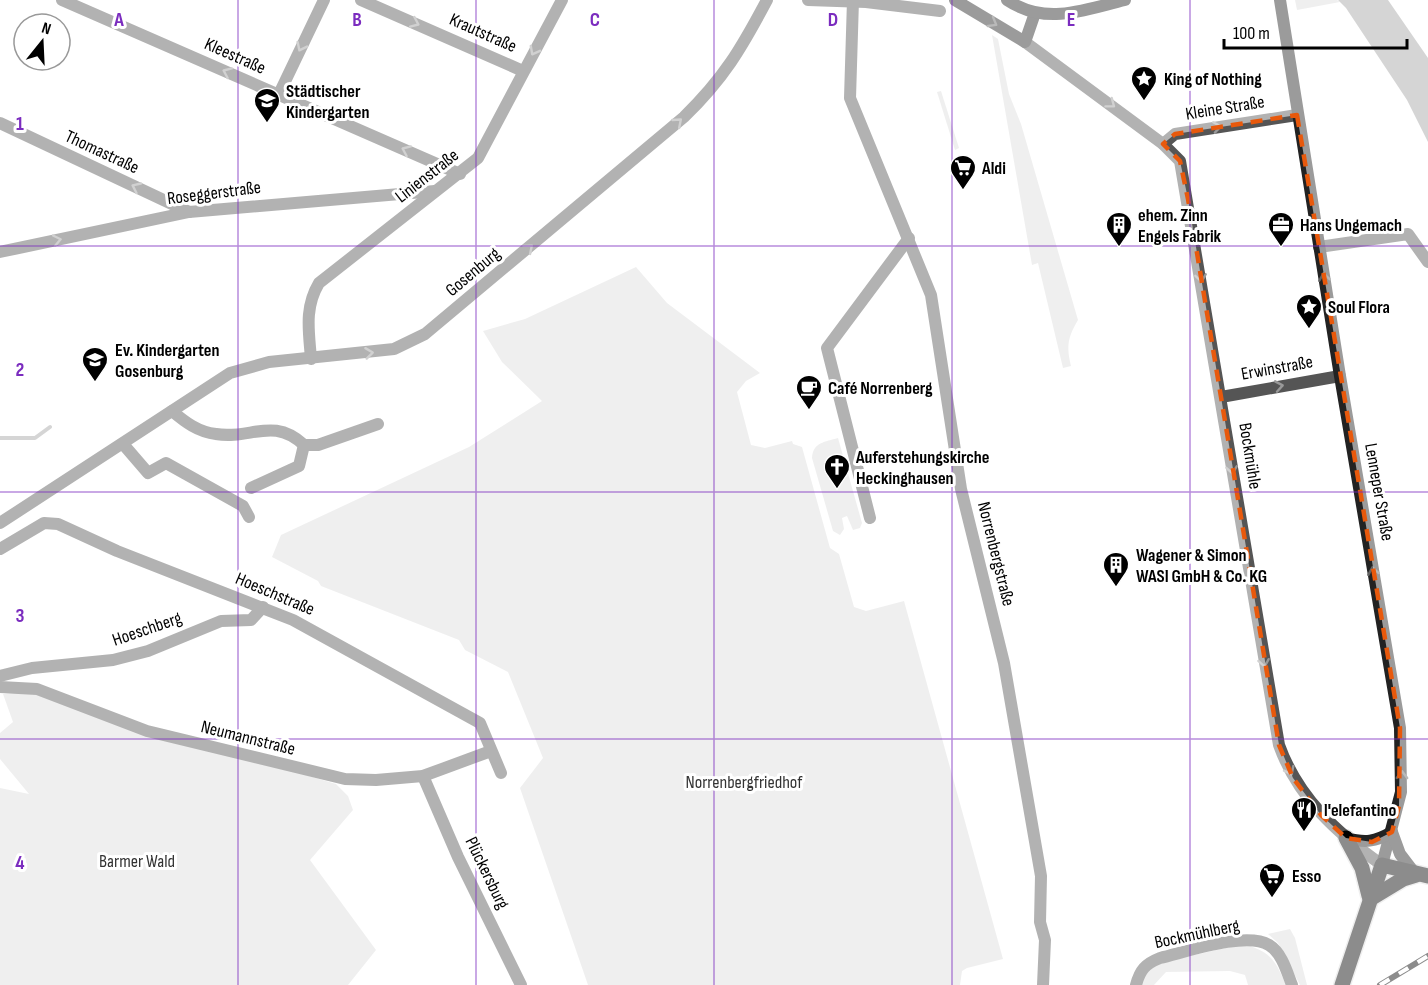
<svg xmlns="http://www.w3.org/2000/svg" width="1428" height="985" viewBox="0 0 1428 985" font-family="'Sofia Sans Condensed',sans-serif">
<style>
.green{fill:#dcdcdc}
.water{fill:#a3a3a3}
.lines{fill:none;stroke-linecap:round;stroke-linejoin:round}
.stream{stroke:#a3a3a3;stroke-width:4}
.primary-casing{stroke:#dbdbdb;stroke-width:18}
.street{stroke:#555;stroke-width:12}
.secondary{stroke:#222;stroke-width:12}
.primary{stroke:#000;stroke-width:15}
.rail-casing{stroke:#000;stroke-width:6}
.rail{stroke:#fff;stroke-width:4;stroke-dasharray:11;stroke-linecap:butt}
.oneway{stroke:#999}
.oneway2{stroke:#646464}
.marked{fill:none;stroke:#e8590c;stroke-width:4.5;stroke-dasharray:12 8;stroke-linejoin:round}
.grid{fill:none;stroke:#7b2cbf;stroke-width:1.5;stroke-opacity:0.55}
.labels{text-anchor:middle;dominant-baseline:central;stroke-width:6;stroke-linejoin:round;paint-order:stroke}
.street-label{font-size:18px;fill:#000;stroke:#fff}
.poi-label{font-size:18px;font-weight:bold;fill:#000;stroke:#fff;text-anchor:start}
.park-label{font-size:18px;fill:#333;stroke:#fff}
.grid-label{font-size:20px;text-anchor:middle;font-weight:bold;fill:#7b2cbf;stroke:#fff;stroke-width:6;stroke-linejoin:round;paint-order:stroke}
</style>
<rect width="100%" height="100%" fill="#fff"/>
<g class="green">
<polygon points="1295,0 1337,0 1340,2 1297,10"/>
<path d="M992,35L998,39L1009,94L1021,124L1078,320C1068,337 1066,346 1071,366L1063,368L1038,263L1032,265Z"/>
<polygon points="941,91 959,148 955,150 937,92"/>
<polygon points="636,267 667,303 760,373 746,381 737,392 751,445 765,448 792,441 793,444 802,447 830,548 839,554 854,607 866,611 904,601 1003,959 967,968 962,971 960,985 588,985 520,788 543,758 508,672 465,650 459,640 321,586 318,581 272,557 281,535 469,447 542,401 502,362 483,331 525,319"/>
<path d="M838,438L862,523L860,528L853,530L847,516L842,518L844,529L840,535L833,531L812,458C813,442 825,442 838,438Z"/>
<polygon points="16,693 34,694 336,784 348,796 353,810 310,860 376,950 348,985 0,985 0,788 29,794 0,759 0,733 13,722 3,694"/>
<polygon points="1290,929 1295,938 1307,985 1300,985 1278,943 1268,934"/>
<path d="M1244,944C1271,952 1275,960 1286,985H1248L1245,975L1230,971L1166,972L1154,985H1141L1147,972L1162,962Z"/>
</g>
<polygon class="water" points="1338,0 1388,0 1428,58 1428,142 1407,100 1346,8"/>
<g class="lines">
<polyline class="stream" points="0,438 35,438 50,427"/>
<defs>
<g id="primary">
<polyline points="1346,838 1362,868 1369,896"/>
<polyline points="1370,899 1403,879 1416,875"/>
<polyline points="1342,985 1382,865 1428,876"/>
</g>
</defs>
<use href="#primary" class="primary-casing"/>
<g class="street">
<polyline points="62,0 460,174"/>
<polyline points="361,0 523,71"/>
<polyline points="808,0 866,2 940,11"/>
<polyline points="853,0 850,98 931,295 961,489 1004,663 1041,876 1040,922 1045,940 1043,985"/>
<path d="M1025,42L1163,144L1180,161L1279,745C1298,798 1337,833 1382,865"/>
<polyline points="279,94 324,0"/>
<polyline points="0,123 189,212"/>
<polyline points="1163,144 1175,134 1297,115"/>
<polyline points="1319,247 1408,234 1428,262"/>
<polyline points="0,252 189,212 435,191"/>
<path d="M311,359C309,332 304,308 319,283L478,158L562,0"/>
<polyline points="1221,397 1340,376"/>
<path d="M172,411C185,422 198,432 216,434C250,440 273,416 304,445H318L378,424"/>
<polyline points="123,444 148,473 166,463 243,506 249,517"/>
<polyline points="251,488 299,466 304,445"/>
<polyline points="870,518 827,348 909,238"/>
<path d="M0,523L230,373L269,362L394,349L425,334L684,117C724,78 741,49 767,0"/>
<polyline points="0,549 44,523 58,524 117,551 293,620 480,723 501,773"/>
<polyline points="0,676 32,668 113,660 148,651 221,621 251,620 263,607"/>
<polyline points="0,687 37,689 147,731 345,779 376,780 423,776 491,751"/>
<polyline points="423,776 458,857 521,985"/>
<path d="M1136,985C1140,970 1145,964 1160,958C1186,952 1246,931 1269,945C1282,953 1287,972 1292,985"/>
</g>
<g class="secondary">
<polyline points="955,0 1025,42 1035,13"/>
<path d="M1007,0C1046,26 1083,10 1125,0"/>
<polyline points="1280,0 1340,376 1400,728 1401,792 1382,865"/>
<polyline points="1392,832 1400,854 1416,875"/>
<path d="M1346,838C1365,843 1375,842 1392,832"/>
</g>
<use href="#primary" class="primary"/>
<defs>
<polyline id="rail" points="1380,985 1428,956"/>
</defs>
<use href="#rail" class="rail-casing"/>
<use href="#rail" class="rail"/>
</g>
<defs><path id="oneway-chevron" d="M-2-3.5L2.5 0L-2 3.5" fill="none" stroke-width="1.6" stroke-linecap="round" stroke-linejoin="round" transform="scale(1.5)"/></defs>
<g class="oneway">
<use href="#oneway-chevron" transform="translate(415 23) rotate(24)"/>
<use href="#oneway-chevron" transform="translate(301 47) rotate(116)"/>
<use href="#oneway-chevron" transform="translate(534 51) rotate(118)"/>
<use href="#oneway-chevron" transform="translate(227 72) rotate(-156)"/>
<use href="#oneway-chevron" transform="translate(1111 104) rotate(37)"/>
<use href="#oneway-chevron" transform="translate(678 122) rotate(-41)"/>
<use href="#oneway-chevron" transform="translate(1217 127) rotate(-9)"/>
<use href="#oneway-chevron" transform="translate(406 150) rotate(-156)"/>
<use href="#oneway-chevron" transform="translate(136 187) rotate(-155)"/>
<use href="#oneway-chevron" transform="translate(57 240) rotate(-12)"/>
<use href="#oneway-chevron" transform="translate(529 248) rotate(-40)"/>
<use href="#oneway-chevron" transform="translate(1201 278) rotate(81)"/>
<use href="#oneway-chevron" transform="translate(369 353) rotate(-7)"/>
<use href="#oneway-chevron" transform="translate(1279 386) rotate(-10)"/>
<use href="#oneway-chevron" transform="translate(1232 470) rotate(81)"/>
<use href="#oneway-chevron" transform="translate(1264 663) rotate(80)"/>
<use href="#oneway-chevron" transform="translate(1290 771) rotate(63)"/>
</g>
<g class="oneway2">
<use href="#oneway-chevron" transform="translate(993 23) rotate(30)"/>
<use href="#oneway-chevron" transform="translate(1324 277) rotate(-99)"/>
<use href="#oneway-chevron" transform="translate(1373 571) rotate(-100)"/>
<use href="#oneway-chevron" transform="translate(1402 775) rotate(-89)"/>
</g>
<path d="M0 0H1428V985H0ZM1297,115L1400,728L1399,806L1392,832L1372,842L1346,838L1321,815L1293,778L1279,745L1188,199L1180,161L1163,144L1175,134Z" fill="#fff" fill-opacity=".55" fill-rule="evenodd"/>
<path class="marked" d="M1297,115L1400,728L1399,806L1392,832L1372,842L1346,838L1321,815L1293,778L1279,745L1188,199L1180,161L1163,144L1175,134Z"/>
<path class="grid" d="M238,0V985M476,0V985M714,0V985M952,0V985M1190,0V985M0,246H1428M0,492H1428M0,739H1428"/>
<defs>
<symbol id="sight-pin" viewBox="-11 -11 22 30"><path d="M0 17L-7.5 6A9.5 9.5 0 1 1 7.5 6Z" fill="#000" stroke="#fff"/><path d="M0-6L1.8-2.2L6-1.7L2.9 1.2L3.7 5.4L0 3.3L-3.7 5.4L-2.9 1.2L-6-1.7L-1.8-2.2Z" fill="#fff"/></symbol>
<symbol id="school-pin" viewBox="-11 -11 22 30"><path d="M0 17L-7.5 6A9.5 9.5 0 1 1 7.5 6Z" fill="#000" stroke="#fff"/><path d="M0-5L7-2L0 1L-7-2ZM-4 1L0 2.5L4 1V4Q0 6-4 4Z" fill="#fff"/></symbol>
<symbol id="supermarket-pin" viewBox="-11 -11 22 30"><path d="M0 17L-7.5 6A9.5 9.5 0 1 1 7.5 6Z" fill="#000" stroke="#fff"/><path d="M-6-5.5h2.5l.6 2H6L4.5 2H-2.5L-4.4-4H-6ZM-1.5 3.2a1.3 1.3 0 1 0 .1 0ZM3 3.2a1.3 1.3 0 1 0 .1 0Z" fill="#fff"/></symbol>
<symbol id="building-pin" viewBox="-11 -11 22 30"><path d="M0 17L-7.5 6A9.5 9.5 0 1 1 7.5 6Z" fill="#000" stroke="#fff"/><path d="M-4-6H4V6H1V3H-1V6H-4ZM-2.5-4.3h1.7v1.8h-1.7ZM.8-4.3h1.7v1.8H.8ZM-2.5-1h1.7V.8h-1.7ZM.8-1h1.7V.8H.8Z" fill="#fff"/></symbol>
<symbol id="office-pin" viewBox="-11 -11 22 30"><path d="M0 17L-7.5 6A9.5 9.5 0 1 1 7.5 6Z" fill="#000" stroke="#fff"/><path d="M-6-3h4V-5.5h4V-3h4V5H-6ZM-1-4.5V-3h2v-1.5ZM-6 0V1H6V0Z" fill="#fff"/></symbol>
<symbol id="cafe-pin" viewBox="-11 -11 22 30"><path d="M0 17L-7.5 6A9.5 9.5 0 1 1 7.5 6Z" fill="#000" stroke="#fff"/><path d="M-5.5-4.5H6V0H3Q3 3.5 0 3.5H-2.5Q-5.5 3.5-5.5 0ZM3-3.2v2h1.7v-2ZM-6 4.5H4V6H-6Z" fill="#fff"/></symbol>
<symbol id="church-pin" viewBox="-11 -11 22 30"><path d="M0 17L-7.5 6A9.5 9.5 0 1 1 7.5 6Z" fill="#000" stroke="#fff"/><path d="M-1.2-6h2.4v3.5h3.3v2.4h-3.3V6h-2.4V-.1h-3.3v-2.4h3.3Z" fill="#fff"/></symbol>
<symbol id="restaurant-pin" viewBox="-11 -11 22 30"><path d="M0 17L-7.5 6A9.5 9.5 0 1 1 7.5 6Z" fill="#000" stroke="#fff"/><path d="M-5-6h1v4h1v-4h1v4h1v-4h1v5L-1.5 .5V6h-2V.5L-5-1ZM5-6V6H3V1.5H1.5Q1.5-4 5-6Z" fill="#fff"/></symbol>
</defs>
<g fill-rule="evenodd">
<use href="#sight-pin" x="1129" y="64" width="30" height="40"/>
<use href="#school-pin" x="252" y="86" width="30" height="40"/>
<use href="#supermarket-pin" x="948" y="153" width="30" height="40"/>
<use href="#building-pin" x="1104" y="210" width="30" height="40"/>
<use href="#office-pin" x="1266" y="210" width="30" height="40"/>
<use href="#sight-pin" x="1294" y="292" width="30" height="40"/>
<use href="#school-pin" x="80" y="345" width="30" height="40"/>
<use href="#cafe-pin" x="794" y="373" width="30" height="40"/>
<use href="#church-pin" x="822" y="452" width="30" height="40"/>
<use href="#building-pin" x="1101" y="550" width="30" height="40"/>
<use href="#restaurant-pin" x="1289" y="795" width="30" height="40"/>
<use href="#supermarket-pin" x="1257" y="861" width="30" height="40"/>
</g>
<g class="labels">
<g class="street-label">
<text transform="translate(483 33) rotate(24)">Krautstraße</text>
<text transform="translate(235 56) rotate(24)">Kleestraße</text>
<text transform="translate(1225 108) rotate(-9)">Kleine Straße</text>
<text transform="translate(102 152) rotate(25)">Thomastraße</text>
<text transform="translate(427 176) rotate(-38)">Linienstraße</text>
<text transform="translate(214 193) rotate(-7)">Roseggerstraße</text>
<text transform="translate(473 272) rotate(-40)">Gosenburg</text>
<text transform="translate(1277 368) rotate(-10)">Erwinstraße</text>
<text transform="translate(1250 456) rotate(81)">Bockmühle</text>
<text transform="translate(1379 492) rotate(80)">Lenneper Straße</text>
<text transform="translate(996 554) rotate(76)">Norrenbergstraße</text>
<text transform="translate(275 594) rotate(23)">Hoeschstraße</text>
<text transform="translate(147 629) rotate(-19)">Hoeschberg</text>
<text transform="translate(248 738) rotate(14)">Neumannstraße</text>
<text transform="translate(487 873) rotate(64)">Plückersburg</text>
<text transform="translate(1197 934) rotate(-12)">Bockmühlberg</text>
</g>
<g class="poi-label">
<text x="1164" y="79">King of Nothing</text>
<text x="286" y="91">Städtischer<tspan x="286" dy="21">Kindergarten</tspan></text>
<text x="982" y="168">Aldi</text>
<text x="1138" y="215">ehem. Zinn<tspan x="1138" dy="21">Engels Fabrik</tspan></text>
<text x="1300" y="225">Hans Ungemach</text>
<text x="1328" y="307">Soul Flora</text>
<text x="115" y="350">Ev. Kindergarten<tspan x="115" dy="21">Gosenburg</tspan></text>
<text x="828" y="388">Café Norrenberg</text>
<text x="856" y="457">Auferstehungskirche<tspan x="856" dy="21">Heckinghausen</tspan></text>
<text x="1136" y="555">Wagener &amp; Simon<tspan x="1136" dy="21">WASI GmbH &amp; Co. KG</tspan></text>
<text x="1324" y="810">l'elefantino</text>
<text x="1292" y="876">Esso</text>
</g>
<g class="park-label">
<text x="744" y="782">Norrenbergfriedhof</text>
<text x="137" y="861">Barmer Wald</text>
</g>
</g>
<g class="grid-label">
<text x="119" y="26">A</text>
<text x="357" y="26">B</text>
<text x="595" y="26">C</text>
<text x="833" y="26">D</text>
<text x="1071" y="26">E</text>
<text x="20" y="130">1</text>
<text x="20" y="376">2</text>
<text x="20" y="622">3</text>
<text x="20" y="869">4</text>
</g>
<g transform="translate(42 42) rotate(18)"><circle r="28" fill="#ffffff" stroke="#999999" stroke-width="1.5"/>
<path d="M0-4.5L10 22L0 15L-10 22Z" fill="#000000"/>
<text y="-9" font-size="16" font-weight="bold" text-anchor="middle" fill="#000000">N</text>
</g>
<path d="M1224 39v9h183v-9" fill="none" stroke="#000000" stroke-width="3"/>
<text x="1233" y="39" font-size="18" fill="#000000" stroke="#ffffff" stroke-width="4.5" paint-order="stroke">100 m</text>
</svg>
